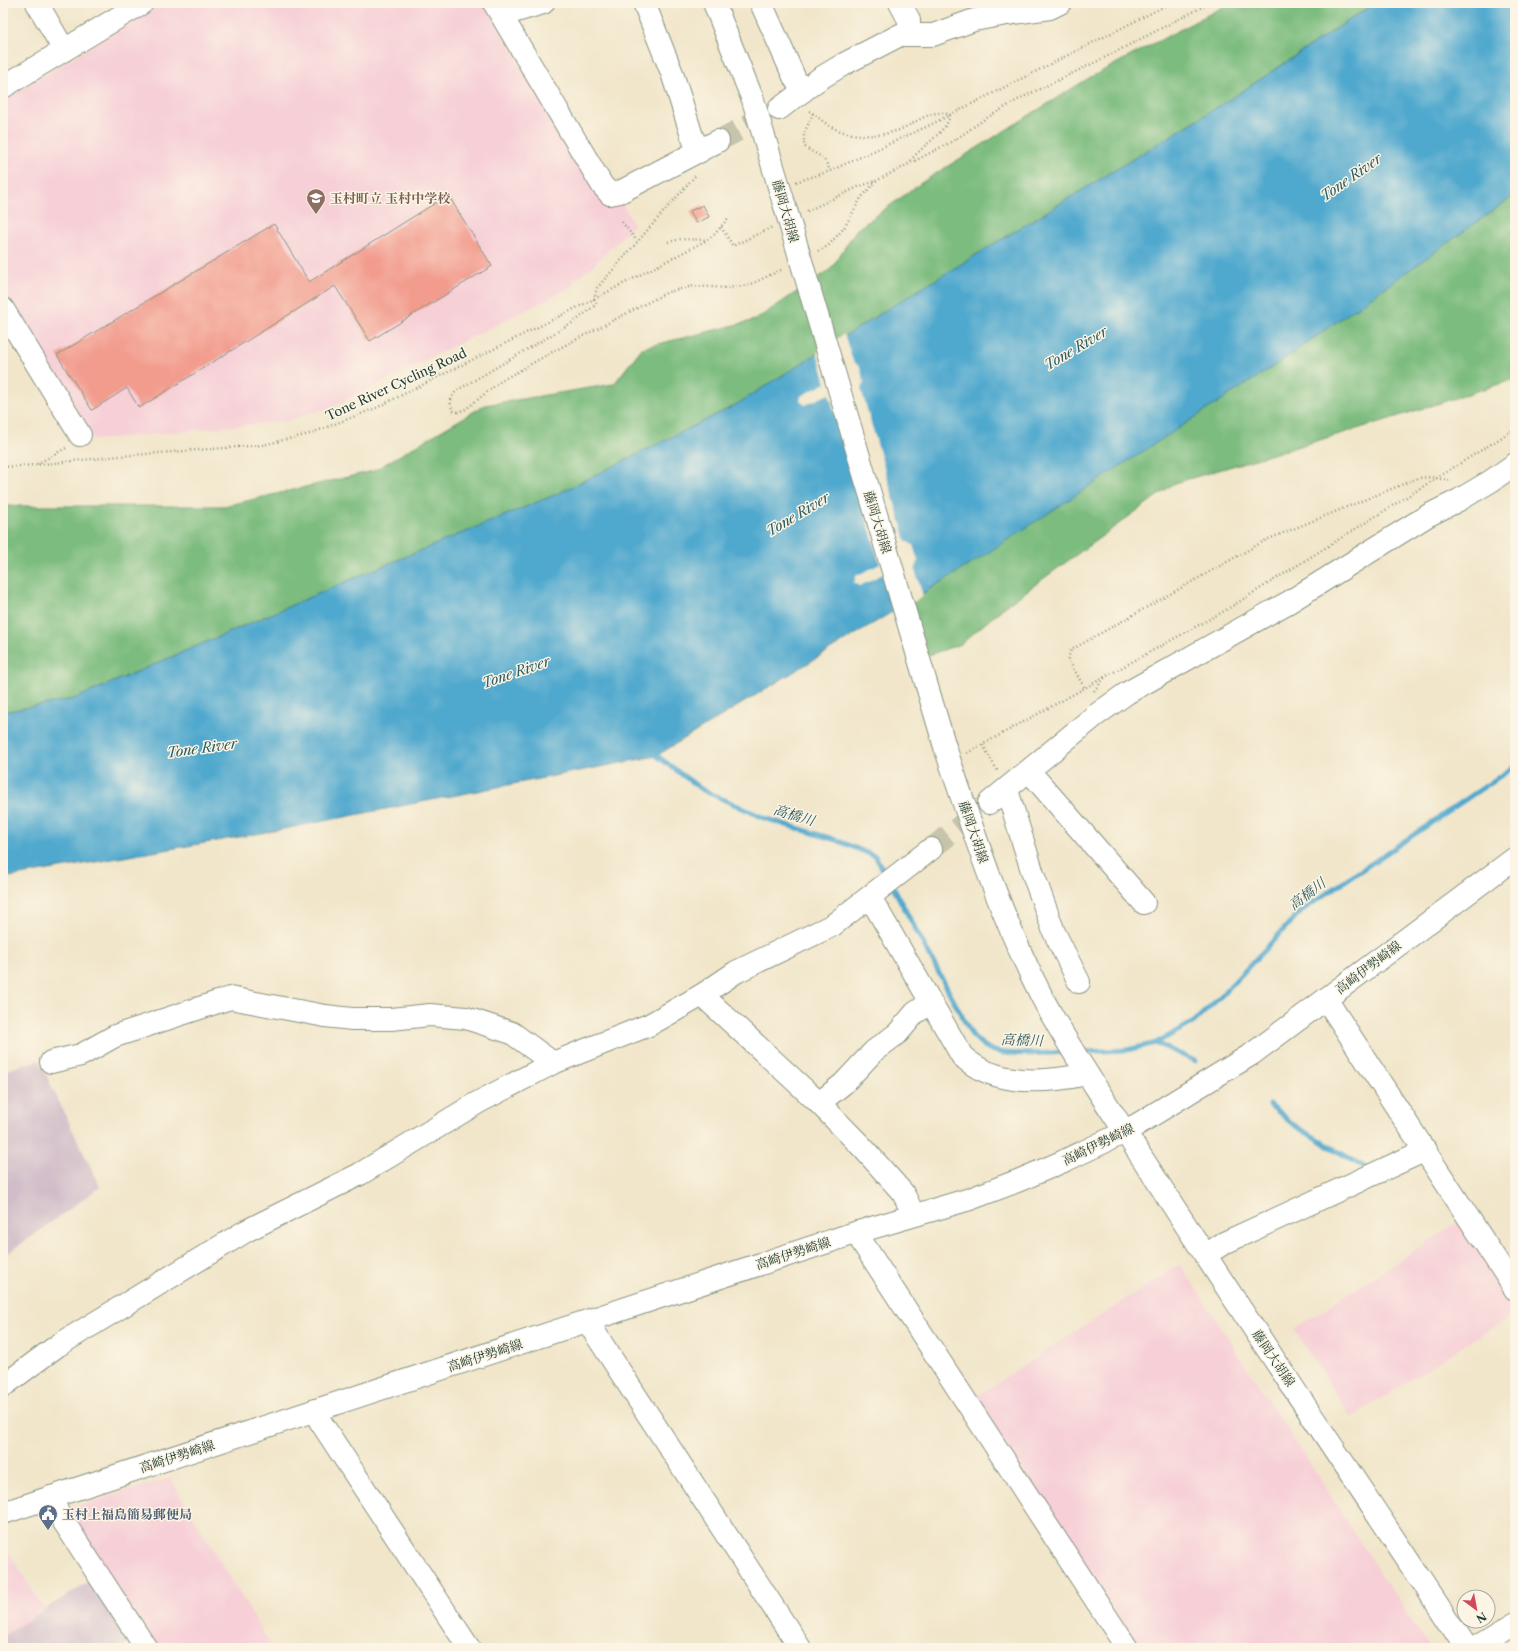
<svg xmlns="http://www.w3.org/2000/svg" width="1518" height="1651" viewBox="0 0 1518 1651" font-family="'Libre Caslon Text','Noto Serif JP',serif">
<style>
.built{fill:#f6cfd7}
.industrial{fill:#d1bdc9}
.forest{fill:#7cbc7e;stroke:#4e7c59}
.water{fill:#50a8ce;stroke:#387281}
.pier{fill:#f1e6ca}
.lines{fill:none;stroke-linecap:round;stroke-linejoin:round}
.stream{stroke:#50a8ce;stroke-width:5}
.building{fill:#f29c8e}
.minor-tunnel{stroke:#c7c4ac;stroke-width:22;stroke-dasharray:22 11;stroke-linecap:butt}
.minor-casing{stroke:#88927f;stroke-width:24}
.major-casing{stroke:#88927f;stroke-width:24}
.path{stroke:#88927f;stroke-width:2.5;stroke-dasharray:1 3;stroke-linecap:butt}
.minor{stroke:#fff;stroke-width:22}
.major{stroke:#fff;stroke-width:22}
.major-bridge-casing{stroke:#88927f;stroke-width:24;stroke-linecap:butt}
.major-bridge{stroke:#fff;stroke-width:22}
.labels{text-anchor:middle;dominant-baseline:central;stroke-width:3;stroke-linejoin:round;paint-order:stroke}
.education-label{font-size:13px;font-weight:bold;fill:#785e54;stroke:#fcf5e5;text-anchor:start}
.street-label{font-size:13px;fill:#1f3d34;stroke:#fcf5e5}
.service-label{font-size:13px;font-weight:bold;fill:#4e5e75;stroke:#fcf5e5;text-anchor:start}
.water-label{font-size:14px;font-style:italic;fill:#2e5d62;stroke:#fcf5e5}
</style>
<rect width="100%" height="100%" fill="#fcf5e5"/>
<filter id="ink" filterUnits="userSpaceOnUse"><feTurbulence type="fractalNoise" baseFrequency=".025" numOctaves="2"/><feDisplacementMap in="SourceGraphic" scale="8" xChannelSelector="R" yChannelSelector="G"/><feConvolveMatrix kernelMatrix="1 2 1 2 8 2 1 2 1" color-interpolation-filters="sRGB"/></filter>
<filter id="wash" filterUnits="userSpaceOnUse"><feTurbulence type="fractalNoise" baseFrequency=".012" numOctaves="4" result="noise"/><feDisplacementMap in="SourceGraphic" scale="16" xChannelSelector="R" yChannelSelector="G"/><feGaussianBlur stdDeviation="0.9" result="paint"/><feColorMatrix in="noise" values="0 0 0 0 0 0 0 0 0 0 0 0 0 0 0 0 0 1.4 0 .05"/><feComposite in="paint" operator="in"/></filter>
<g filter="url(#wash)">
<rect width="100%" height="100%" fill="#f1e6ca"/>
<g class="built">
<polygon points="162,3 484,3 606,205 620,200 634,225 592,267 573,281 574,286 332,407 287,421 94,440 3,291 3,100"/>
<polygon points="1460,1221 1515,1305 1515,1313 1351,1418 1294,1329"/>
<polygon points="1180,1264 1429,1648 1138,1648 975,1397"/>
<polygon points="170,1478 270,1644 263,1648 155,1648 68,1511 71,1508"/>
<polygon points="3,1543 45,1610 3,1636"/>
</g>
<g class="industrial">
<polygon points="39,1060 100,1187 3,1257 3,1071"/>
<polygon points="91,1580 131,1642 121,1648 3,1648 3,1636"/>
</g>
<g class="forest">
<polygon points="1230,3 1375,3 1226,102 891,307 734,406 559,493 371,571 74,699 3,712 3,506 225,506 373,471 485,405 614,384 642,348 755,320 831,269 856,230 924,181 1089,78"/>
<polygon points="1515,195 1515,379 1380,422 1175,483 1003,608 961,644 925,656 910,602 1280,362"/>
</g>
<polygon class="water" points="1375,3 1515,3 1515,195 1280,362 969,565 656,756 268,832 3,878 3,712 74,699 371,571 559,493 734,406 891,307 1226,102"/>
<polygon class="pier" points="844,334 853,361 860,367 864,382 861,389 906,541 913,545 918,561 915,570 923,596 895,614 883,574 860,586 854,583 856,576 880,564 829,394 805,405 800,401 801,396 826,383 817,352"/>
<g class="lines">
<g class="stream">
<polyline points="652,752 701,789 764,818 836,840 875,856 887,876"/>
<path d="M892,885L972,1035C979,1042 987,1050 998,1052C1017,1056 1046,1053 1066,1052"/>
<polyline points="1156,1043 1195,1061"/>
<polyline points="1080,1052 1127,1050 1156,1043 1194,1022 1222,995 1301,911 1515,766"/>
<polyline points="1270,1105 1294,1125 1369,1170"/>
</g>
</g>
<g id="blocks">
<g class="building">
<polygon points="448,195 492,266 370,341 335,286 139,408 127,388 92,410 57,355 274,224 309,282"/>
<polygon points="703,205 709,217 696,223 690,211"/>
</g>
</g>
</g>
<g filter="url(#ink)">
<use href="#blocks" fill-opacity="0" stroke="#88927f" stroke-width="1"/>
<g class="lines">
<g class="minor-tunnel">
<polyline points="718,141 775,111"/>
<polyline points="931,849 989,803"/>
</g>
<defs>
<g id="minor">
<polyline points="37,3 64,50"/>
<polyline points="494,3 602,185 610,194 620,192 718,141"/>
<polyline points="644,3 672,73 692,136 699,152"/>
<polyline points="761,3 795,79 803,91"/>
<polyline points="900,3 909,20 909,35"/>
<polyline points="503,17 513,12 543,3"/>
<polyline points="3,87 142,3"/>
<polyline points="779,109 819,79 844,64 900,35 933,35 974,20 1007,14 1050,8 1060,3"/>
<polyline points="3,309 80,435"/>
<polyline points="1029,771 1144,903"/>
<polyline points="1007,790 1033,874 1054,932 1079,982"/>
<polyline points="989,803 1096,715 1127,693 1289,602 1427,516 1459,500 1491,481 1515,464"/>
<path d="M870,897L962,1056C995,1087 1046,1083 1087,1074"/>
<polyline points="702,995 819,1103 863,1148 903,1193 914,1215"/>
<polyline points="1326,999 1515,1289"/>
<polyline points="51,1062 81,1055 115,1036 230,998 325,1016 352,1019 391,1019 430,1015 466,1018 512,1033 553,1063"/>
<polyline points="819,1103 843,1084 874,1051 898,1033 915,1013 930,1003"/>
<polyline points="858,1232 862,1242 1127,1648"/>
<polyline points="1205,1255 1224,1243 1426,1150"/>
<polyline points="590,1320 593,1330 800,1648"/>
<polyline points="3,1386 57,1346 246,1231 360,1174 477,1103 553,1063 649,1025 702,995 736,972 833,925 931,849"/>
<polyline points="315,1410 320,1421 469,1648"/>
<polyline points="51,1497 58,1513 146,1648"/>
<polyline points="1474,1648 1515,1623"/>
</g>
<g id="major">
<polyline points="714,3 753,100 783,200"/>
<path d="M945,747C974,834 1000,915 1042,997C1062,1036 1086,1072 1110,1109C1130,1139 1150,1170 1170,1201C1267,1351 1368,1498 1466,1648"/>
<polyline points="3,1513 858,1232 970,1199 1020,1180 1064,1161 1125,1132 1252,1054 1515,858"/>
</g>
</defs>
<use href="#minor" class="minor-casing"/>
<use href="#major" class="major-casing"/>
<g class="path">
<path d="M809,111C819,117 827,126 838,130C856,137 880,137 899,130C915,124 932,107 950,115C946,134 920,146 909,163"/>
<path d="M813,113L804,134V146C817,157 823,152 830,171"/>
<path d="M695,176L597,288L594,299L596,303L594,306L577,320L456,391C451,398 448,404 454,411L458,412L466,409L501,381L554,351L668,292L693,286L727,288L749,285L783,269"/>
<polyline points="796,182 830,171 928,126 1171,3"/>
<polyline points="807,211 858,187 876,181"/>
<polyline points="622,222 637,241"/>
<polyline points="721,227 733,246 772,227"/>
<polyline points="668,242 681,239 707,240"/>
<polyline points="818,251 828,246 844,228 861,198 876,181 953,141 985,119 1021,98 1100,60 1210,3"/>
<polyline points="37,464 66,448"/>
<polyline points="3,467 35,465 120,456 263,445 309,434 376,408 594,299 707,240 715,234 729,217"/>
<polyline points="1084,687 1068,659 1071,650 1266,540 1418,478 1430,477 1452,481"/>
<polyline points="1094,691 1105,677"/>
<polyline points="983,745 998,772"/>
<polyline points="967,753 1226,610 1515,429"/>
</g>
<use href="#minor" class="minor"/>
<use href="#major" class="major"/>
<defs>
<polyline id="major-bridge" points="783,200 945,747"/>
</defs>
<use href="#major-bridge" class="major-bridge-casing"/>
<use href="#major-bridge" class="major-bridge"/>
</g>
</g>
<defs>
<symbol id="school-pin" viewBox="-11 -11 22 30"><path d="M0 17L-7.5 6A9.5 9.5 0 1 1 7.5 6Z" fill="#8d6e63" stroke="#fcf5e5"/><path d="M0-5L7-2L0 1L-7-2ZM-4 1L0 2.5L4 1V4Q0 6-4 4Z" fill="#fff"/></symbol>
<symbol id="civic-pin" viewBox="-11 -11 22 30"><path d="M0 17L-7.5 6A9.5 9.5 0 1 1 7.5 6Z" fill="#5c6f8a" stroke="#fcf5e5"/><path d="M-.6-6.5H3V-4.5H.6V-3L4-1V1h2V6H-6V1h2V-1L-.6-3ZM-1.2 2.5V6h2.4V2.5Z" fill="#fff"/></symbol>
</defs>
<g fill-rule="evenodd">
<use href="#school-pin" x="305" y="187" width="22" height="30"/>
<use href="#civic-pin" x="37" y="1503" width="22" height="30"/>
</g>
<g class="labels">
<g class="education-label">
<text x="330" y="198">玉村町立 玉村中学校</text>
</g>
<g class="street-label">
<text transform="translate(786 211) rotate(74)">藤岡大胡線</text>
<text transform="translate(396 384) rotate(-25)">Tone River Cycling Road</text>
<text transform="translate(878 522) rotate(73)">藤岡大胡線</text>
<text transform="translate(974 832) rotate(71)">藤岡大胡線</text>
<text transform="translate(1368 967) rotate(-37)">高崎伊勢崎線</text>
<text transform="translate(1098 1144) rotate(-26)">高崎伊勢崎線</text>
<text transform="translate(793 1253) rotate(-18)">高崎伊勢崎線</text>
<text transform="translate(485 1355) rotate(-18)">高崎伊勢崎線</text>
<text transform="translate(1274 1358) rotate(56)">藤岡大胡線</text>
<text transform="translate(177 1456) rotate(-18)">高崎伊勢崎線</text>
</g>
<g class="service-label">
<text x="62" y="1514">玉村上福島簡易郵便局</text>
</g>
<g class="water-label">
<text transform="translate(1351 177) rotate(-35)">Tone River</text>
<text transform="translate(1076 348) rotate(-31)">Tone River</text>
<text transform="translate(798 514) rotate(-31)">Tone River</text>
<text transform="translate(516 672) rotate(-19)">Tone River</text>
<text transform="translate(202 748) rotate(-8)">Tone River</text>
<text transform="translate(794 815) rotate(17)">高橋川</text>
<text transform="translate(1307 894) rotate(-37)">高橋川</text>
<text transform="translate(1022 1040) rotate(2)">高橋川</text>
</g>
</g>
<rect width="1518" height="1651" fill="none" stroke="#fcf5e5" stroke-width="16"/>
<g transform="translate(1476 1609) rotate(148)"><circle r="19" fill="#fcf5e5" stroke="#a4ab9e"/>
<path d="M0-3L7 15L0 10L-7 15Z" fill="#d1495b"/>
<text y="-6" font-size="11" font-weight="bold" text-anchor="middle" fill="#1f3d34">N</text>
</g>
</svg>
